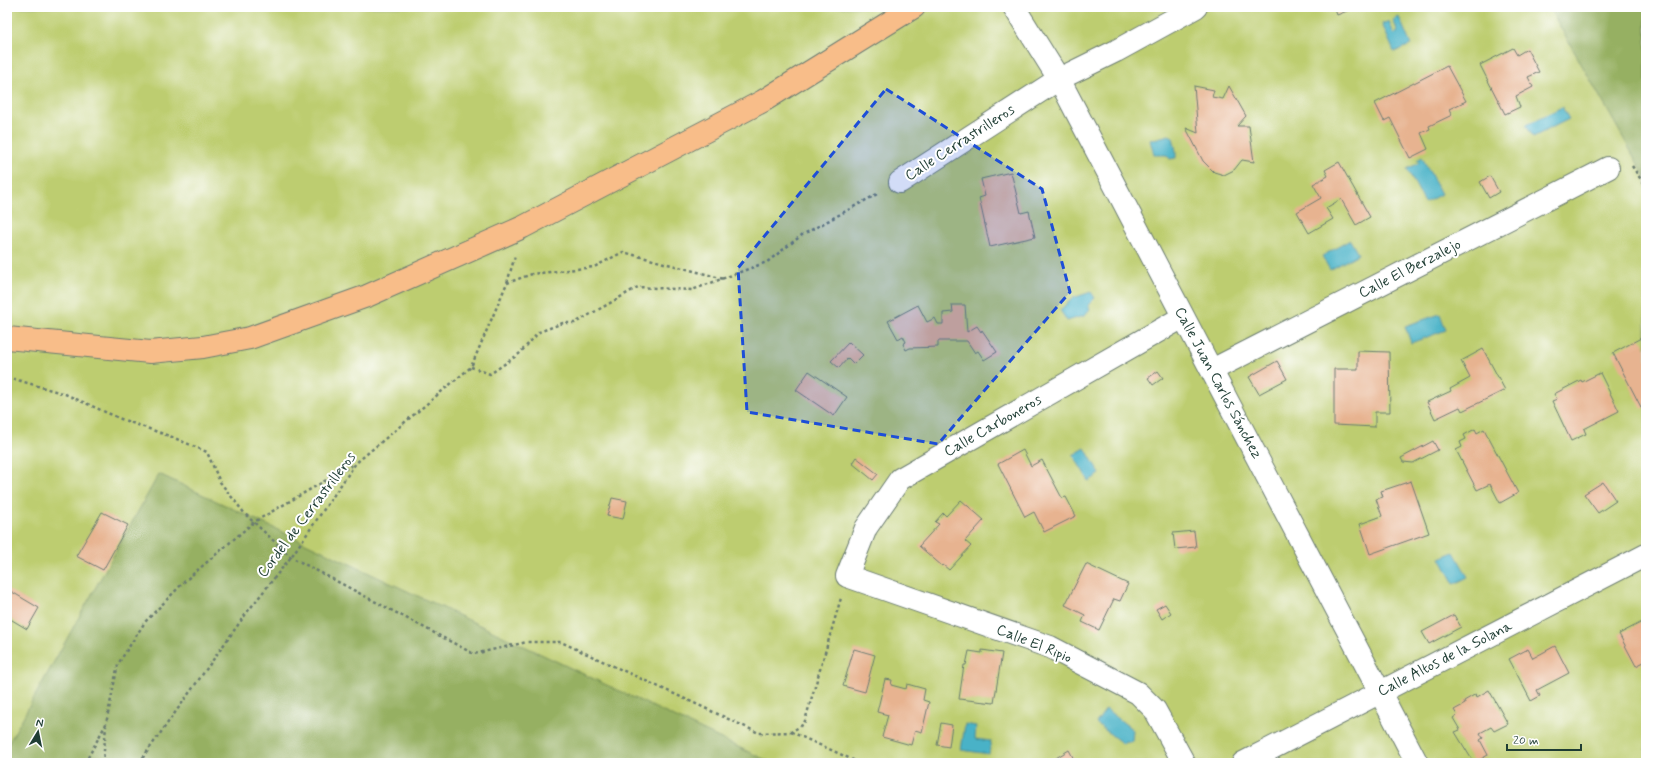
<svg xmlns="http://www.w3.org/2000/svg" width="1653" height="770" viewBox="0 0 1653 770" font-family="Mynerve,sans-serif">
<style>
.green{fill:#bdcd70;stroke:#6e8552}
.forest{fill:#96b062;stroke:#5a764b}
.water{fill:#49b2c7;stroke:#34787e}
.building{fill:#e7b390}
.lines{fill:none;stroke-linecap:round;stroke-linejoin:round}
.minor-casing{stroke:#6b7c71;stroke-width:24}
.major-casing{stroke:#6b7c71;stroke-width:24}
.path{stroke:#6b7c71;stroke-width:2.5;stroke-dasharray:3 3;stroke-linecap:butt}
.minor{stroke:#fff;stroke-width:22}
.major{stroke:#f8bd89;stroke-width:22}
.marked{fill:#1d4ed8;fill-opacity:0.2;stroke:#1d4ed8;stroke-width:3;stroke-dasharray:8 5;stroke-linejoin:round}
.labels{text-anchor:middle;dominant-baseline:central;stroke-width:4;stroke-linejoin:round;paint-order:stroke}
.street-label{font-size:15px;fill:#1f3d34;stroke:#fff}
</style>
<rect width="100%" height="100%" fill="#fff"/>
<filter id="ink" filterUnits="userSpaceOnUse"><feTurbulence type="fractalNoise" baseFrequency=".025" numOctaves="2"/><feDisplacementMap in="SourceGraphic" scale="8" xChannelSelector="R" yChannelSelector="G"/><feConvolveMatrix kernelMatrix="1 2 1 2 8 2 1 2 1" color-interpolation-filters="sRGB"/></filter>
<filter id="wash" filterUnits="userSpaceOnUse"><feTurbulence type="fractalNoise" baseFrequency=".012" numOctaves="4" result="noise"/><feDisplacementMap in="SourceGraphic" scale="16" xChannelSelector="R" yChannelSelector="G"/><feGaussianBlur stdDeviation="0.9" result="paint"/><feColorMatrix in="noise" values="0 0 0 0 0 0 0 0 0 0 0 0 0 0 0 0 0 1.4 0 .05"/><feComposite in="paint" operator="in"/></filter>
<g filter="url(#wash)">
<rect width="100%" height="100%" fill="#f9f1e3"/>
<rect class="green" x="7" y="7" width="1639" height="756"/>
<g class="forest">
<polygon points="1549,7 1646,7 1646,178"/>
<polygon points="159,474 772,763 7,763 7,746"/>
</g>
<g class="water">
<polygon points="1399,17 1411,45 1394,52 1382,24 1389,21 1394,34 1398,32 1393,20"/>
<polygon points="1562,107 1569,119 1533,137 1526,125"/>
<polygon points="1169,135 1173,137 1176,151 1176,158 1170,159 1166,155 1154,155 1150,140"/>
<polygon points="1422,157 1441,194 1425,203 1407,169 1419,163 1417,160"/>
<polygon points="1350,240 1358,254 1330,270 1322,256"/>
<polygon points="1091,292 1095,298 1088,305 1090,309 1084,316 1067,321 1060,310 1073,298"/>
<polygon points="1440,314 1446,330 1411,343 1405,326"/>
<polygon points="1085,448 1100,474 1089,481 1073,455"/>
<polygon points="1454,552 1468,577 1454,584 1440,558"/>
<polygon points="1106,709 1133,730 1132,742 1125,741 1123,744 1096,723"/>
<polygon points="965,724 976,726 975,739 991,741 989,754 961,750"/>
</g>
<g id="blocks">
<g class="building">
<polygon points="1334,7 1357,7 1337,15"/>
<polygon points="1513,48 1517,55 1527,49 1539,72 1528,77 1533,87 1516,96 1520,107 1505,114 1480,65"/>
<polygon points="1447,66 1466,101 1449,109 1452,115 1429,126 1430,129 1421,133 1428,149 1410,158 1390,118 1384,121 1375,103"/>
<polygon points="1194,86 1214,90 1212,97 1223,99 1229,86 1246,116 1237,126 1249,126 1254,162 1242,160 1234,170 1224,175 1214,172 1203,161 1186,128 1198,133"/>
<polygon points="1339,162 1370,217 1356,225 1341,199 1326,208 1333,219 1309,233 1297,212 1321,198 1313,184 1328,176 1325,170"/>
<polygon points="1011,172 1021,213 1029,211 1035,237 990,247 979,198 985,196 981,179"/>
<polygon points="1490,176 1499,192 1489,198 1480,182"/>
<polygon points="918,305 927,322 935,318 938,324 943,324 943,313 953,312 952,305 965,305 967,332 977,326 981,332 982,330 997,352 984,360 978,351 975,353 967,341 938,341 938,347 910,348 906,350 903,344 906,342 903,336 898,339 888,321"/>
<polygon points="1641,338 1646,348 1646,407 1642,409 1613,353"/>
<polygon points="849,342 863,355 854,364 848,358 839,368 831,361"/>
<polygon points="1483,349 1505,390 1462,411 1460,407 1435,419 1427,402 1451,391 1450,389 1470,378 1461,361"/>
<polygon points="1358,351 1389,352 1390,412 1375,412 1375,427 1334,425 1334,369 1358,369"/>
<polygon points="1277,361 1287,379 1259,394 1249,377"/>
<polygon points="809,371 847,397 834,416 796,390"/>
<polygon points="1158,371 1163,378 1153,385 1148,378"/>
<polygon points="1600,373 1619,411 1584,429 1586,434 1571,441 1552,401 1557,399 1554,394 1581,380 1582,382"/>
<polygon points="1475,429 1477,433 1484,429 1518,493 1500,503 1490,484 1477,490 1456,450 1462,447 1460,442 1466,439 1464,435"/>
<polygon points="1433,441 1438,450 1413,463 1403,462 1401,458"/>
<polygon points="1023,450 1031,466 1042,460 1062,498 1066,497 1076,516 1044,532 1034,512 1025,517 998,464"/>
<polygon points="856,457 878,474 873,480 852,463"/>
<polygon points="1411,481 1429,533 1370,554 1360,524 1382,516 1376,499 1383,497 1381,491"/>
<polygon points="1603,482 1616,501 1598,513 1584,494"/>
<polygon points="612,498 627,501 623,519 607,516"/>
<polygon points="961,500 984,520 965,541 971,546 949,570 943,565 942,566 919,546 939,524 935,522 943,513 946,516"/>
<polygon points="102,512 128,525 103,570 76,556"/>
<polygon points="1194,531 1196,547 1175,549 1173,533"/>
<polygon points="1086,564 1128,584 1120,601 1114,599 1099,630 1082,622 1085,615 1065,605"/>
<polygon points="7,589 39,608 27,629 7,617"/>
<polygon points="1165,604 1171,613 1162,619 1156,609"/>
<polygon points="1454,615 1461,627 1429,644 1422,632"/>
<polygon points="1646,620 1646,661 1636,666 1619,634"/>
<polygon points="1555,646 1569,673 1537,690 1540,696 1531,701 1509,659 1528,649 1533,658"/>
<polygon points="854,649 875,655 865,692 843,686"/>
<polygon points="982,650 1002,653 994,703 959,699 964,665 966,665 969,651 982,653"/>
<polygon points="885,679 892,680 891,685 906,689 907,684 925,689 923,700 929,702 922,732 915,730 911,745 882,737 888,715 877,712"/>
<polygon points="1489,690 1508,724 1494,731 1491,727 1480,733 1483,738 1480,740 1488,755 1474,763 1455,732 1460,730 1453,718 1457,715 1454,710 1465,704 1464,701 1476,694 1477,697"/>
<polygon points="941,723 952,725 949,747 937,745"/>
<polygon points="1069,750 1076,763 1047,763 1051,761"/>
</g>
</g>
</g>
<g filter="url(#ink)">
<use href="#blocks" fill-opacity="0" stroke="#6b7c71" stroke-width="1"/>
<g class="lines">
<defs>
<g id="minor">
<polyline points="1014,7 1059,79 1417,763"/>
<polyline points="900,182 1059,79 1116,51 1196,7"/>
<polyline points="1183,317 900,479 866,528 847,576 1050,647 1138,693 1155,710 1184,763"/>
<polyline points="1212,370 1608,168"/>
<polyline points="1243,763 1646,555"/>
</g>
<polyline id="major" points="7,338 150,352 203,347 250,338 367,296 523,227 763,101 914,7"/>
</defs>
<use href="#minor" class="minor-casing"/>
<use href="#major" class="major-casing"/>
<g class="path">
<polyline points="1632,166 1646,187"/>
<polyline points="507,283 532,274 594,267 623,252 724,279"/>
<polyline points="471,367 490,374 519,354 539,332 563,323 575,323 638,287 692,290 767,262 802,235 879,193"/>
<polyline points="7,379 14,379 65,394 121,419 172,437 207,452 220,482 245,514 291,557 474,654 527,642 561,642 759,733 791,732 804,724 841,598"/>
<polyline points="791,732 860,763"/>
<polyline points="85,763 106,724 118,664 145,622 186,580 254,522 354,464"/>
<polyline points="103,763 106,726"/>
<polyline points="139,763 248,611 291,557 356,463 471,367 507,283 515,256"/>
</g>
<use href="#minor" class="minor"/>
<use href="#major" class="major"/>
</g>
</g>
<path class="marked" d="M886,89L1042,189L1070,292L938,444L747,412L738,268Z"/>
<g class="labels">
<g class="street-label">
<text transform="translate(960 143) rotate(-33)">Calle Cerrastrilleros</text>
<text transform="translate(1410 269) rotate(-27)">Calle El Berzalejo</text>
<text transform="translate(1218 383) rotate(62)">Calle Juan Carlos Sánchez</text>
<text transform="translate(993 426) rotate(-30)">Calle Carboneros</text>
<text transform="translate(307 515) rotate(-53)">Cordel de Cerrastrilleros</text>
<text transform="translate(1034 644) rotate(22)">Calle El Ripio</text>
<text transform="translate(1445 659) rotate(-27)">Calle Altos de la Solana</text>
</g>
</g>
<rect width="1653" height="770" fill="none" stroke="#fff" stroke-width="24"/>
<g transform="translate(38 732) rotate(10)" stroke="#ffffff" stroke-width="3" paint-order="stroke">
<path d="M0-3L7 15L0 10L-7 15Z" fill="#1f3d34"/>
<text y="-6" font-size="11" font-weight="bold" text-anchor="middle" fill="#1f3d34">N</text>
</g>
<path d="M1507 744v6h74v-6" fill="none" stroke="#1f3d34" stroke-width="2"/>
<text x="1513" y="744" font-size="12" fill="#1f3d34" stroke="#ffffff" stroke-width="3" paint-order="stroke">20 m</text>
</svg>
